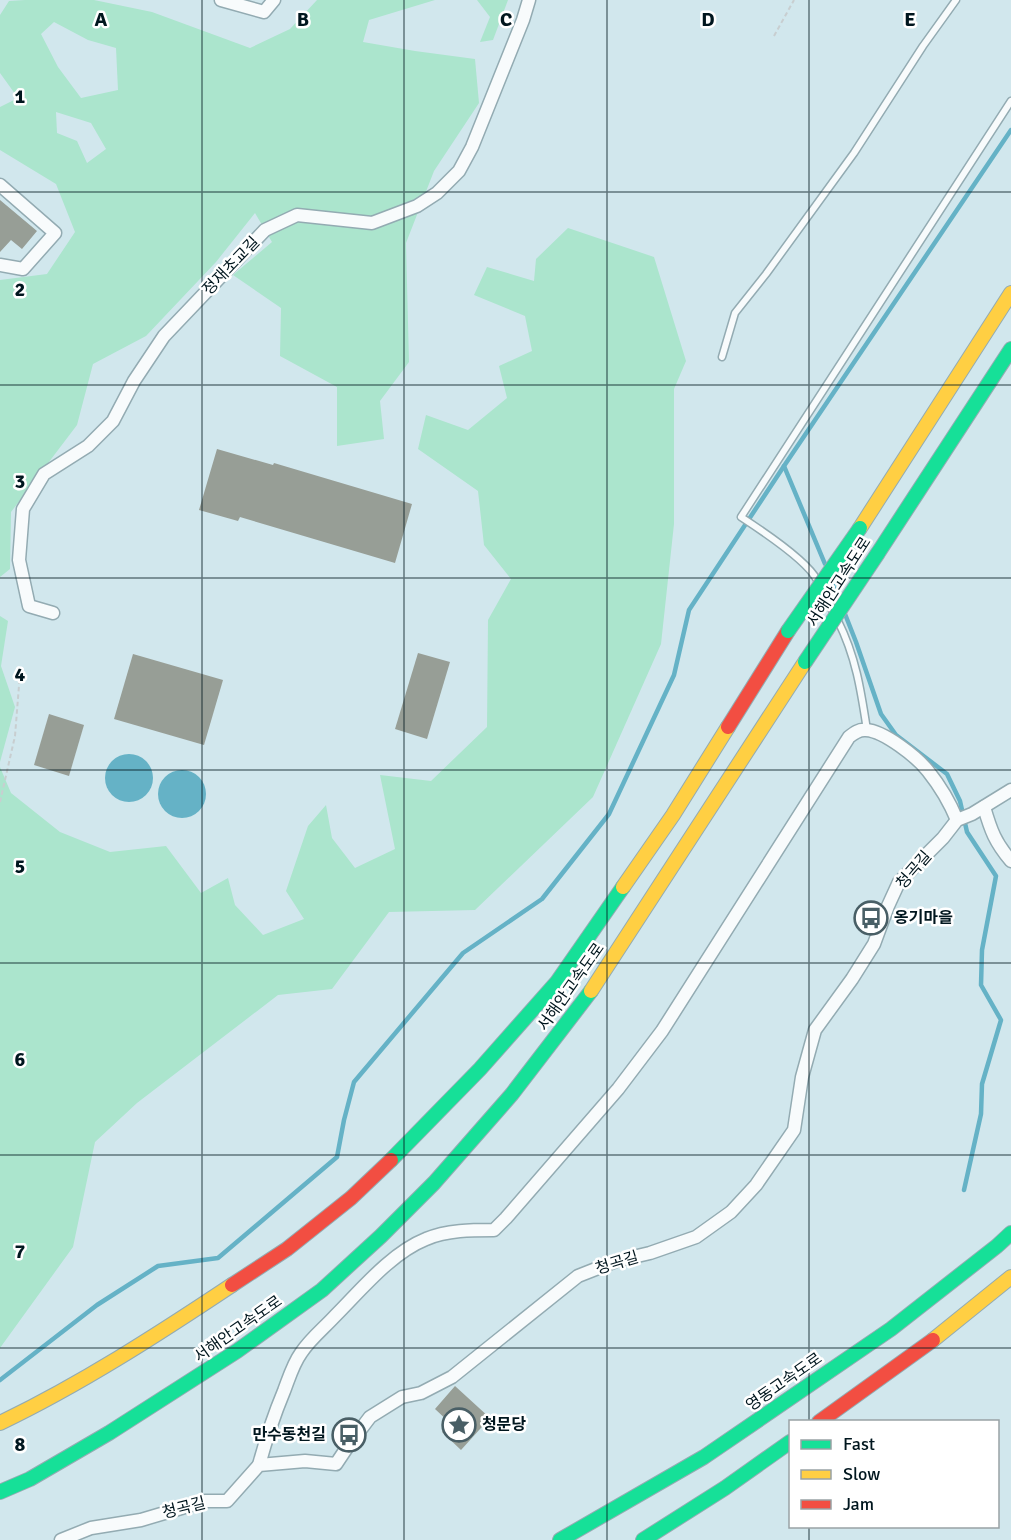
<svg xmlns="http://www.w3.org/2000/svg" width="1011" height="1540" viewBox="0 0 1011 1540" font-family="Signika,'Noto Sans KR',sans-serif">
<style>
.green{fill:#abe5cd;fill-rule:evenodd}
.water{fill:#65b2c6}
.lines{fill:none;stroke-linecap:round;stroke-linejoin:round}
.stream{stroke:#65b2c6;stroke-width:4.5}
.building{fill:#979e96}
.lane-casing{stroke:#93abb2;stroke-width:9}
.street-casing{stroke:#93abb2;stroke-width:15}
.fast-casing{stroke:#93abb2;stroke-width:16}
.slow-casing{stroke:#93abb2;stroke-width:16}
.jam-casing{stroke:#93abb2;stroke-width:16}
.path{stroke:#c8ced0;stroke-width:2;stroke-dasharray:4.5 3;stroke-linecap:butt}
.lane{stroke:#f8fbfc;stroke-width:6}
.street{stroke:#f8fbfc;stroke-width:12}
.fast{stroke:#16e098;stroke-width:14}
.slow{stroke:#ffcf43;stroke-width:14}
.jam{stroke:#f24e42;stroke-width:14}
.fast-bridge-casing{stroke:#93abb2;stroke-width:16;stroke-linecap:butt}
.fast-bridge{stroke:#16e098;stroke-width:14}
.grid{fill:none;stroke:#00161e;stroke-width:1.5;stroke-opacity:0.55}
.labels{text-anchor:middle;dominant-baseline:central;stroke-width:5;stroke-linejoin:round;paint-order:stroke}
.street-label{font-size:16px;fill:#00161e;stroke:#fff}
.poi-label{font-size:16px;font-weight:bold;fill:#00161e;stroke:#fff;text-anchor:start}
.grid-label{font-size:20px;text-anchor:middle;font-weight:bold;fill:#00161e;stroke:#fff;stroke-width:5;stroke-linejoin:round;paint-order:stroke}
</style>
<rect width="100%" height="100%" fill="#d1e7ed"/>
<g class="green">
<path d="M25,0H94L152,12L250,48L290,29L317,0H435L369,20L363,42L415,51L475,59L479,103L434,171L406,243L409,362L380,401L384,439L337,446V387L280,356L281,308L233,275L272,242L255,213L216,262L146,336L93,364L77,425L11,512L10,569L0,577V280L47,274L75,232L56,184L0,150V107L18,98L0,73V15L9,1ZM54,22L88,40L116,48L118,90L81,98L58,67L41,34ZM56,112L91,123L106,149L87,163L77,141L57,133Z"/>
<polygon points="477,0 508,0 493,40 480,42 490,17"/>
<polygon points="568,228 654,257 686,361 674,389 674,524 661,644 593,797 475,910 389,912 332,989 278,995 137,1103 95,1142 73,1247 0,1348 0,767 11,793 60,832 110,852 166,846 201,893 228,878 235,905 263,935 304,919 286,891 308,826 326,805 332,838 355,868 395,849 380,775 431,781 487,727 488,620 511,579 484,545 478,491 418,449 426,415 468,430 507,398 499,366 532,351 525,316 474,295 487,267 534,281 536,259"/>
<polygon points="0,616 8,621 1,666 15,707 0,762"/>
</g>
<g class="water">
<circle cx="129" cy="778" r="24"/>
<circle cx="182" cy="794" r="24"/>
</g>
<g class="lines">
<g class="stream">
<polyline points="784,466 825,564"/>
<polyline points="831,580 838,598"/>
<polyline points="845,614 856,642 881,714 896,735 947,774 960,801 967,832 996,876 982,950 981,985 1001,1020 982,1084 981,1114 964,1190"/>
<polyline points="0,1380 97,1305 158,1266 218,1258 337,1157 344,1120 354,1082 463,953 542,899 609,814 674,675 689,610 784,466 1011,130"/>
</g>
</g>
<g class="building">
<polygon points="0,200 37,231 22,249 11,240 0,252"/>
<polygon points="217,449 273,465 274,463 412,504 395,563 240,517 238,521 199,510"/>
<polygon points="418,653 450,662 427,739 395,729"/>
<polygon points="133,654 223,680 204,745 114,719"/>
<polygon points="49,714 84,725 69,776 34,765"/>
<polygon points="455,1386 490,1418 461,1450 442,1432 450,1423 435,1409"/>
</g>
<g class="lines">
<defs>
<g id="lane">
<polyline points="722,357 735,313 766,274 854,153 923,46 956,0"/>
<path d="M817,580C807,560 761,530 741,517L1011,101"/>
<polyline points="823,591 833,612"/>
<path d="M838,621C856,657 861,691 867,730"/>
</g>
<g id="street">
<polyline points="221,0 264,12 274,0"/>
<polyline points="0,185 55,233 23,269 0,265"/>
<polyline points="53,613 29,606 19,560 23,509 44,474 88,446 113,421 134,381 164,336 265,230 297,215 372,223 417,206 437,193 459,171 472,147 523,20 529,0"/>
<path d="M984,807C991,831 995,842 1011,861"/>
<path d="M259,1465C266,1439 274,1415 284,1391C289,1378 293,1364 301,1353C310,1339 324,1328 335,1316C361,1290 391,1253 426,1239C447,1230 472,1230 494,1230L506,1218L618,1089L662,1031L849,737C854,733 859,729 866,730C884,731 917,757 928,771C940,786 950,803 957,820"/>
<polyline points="61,1540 91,1528 141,1520 205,1501 227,1501 259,1465 305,1461 336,1464 348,1446 370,1417 402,1397 421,1393 452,1377 578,1276 616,1261 650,1253 696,1237 731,1212 756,1185 794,1130 802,1077 815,1030 852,979 874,944 888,906 899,882 943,838 957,820 972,814 1011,790"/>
</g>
<g id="fast">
<polyline points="878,553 1011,349"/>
<polyline points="391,1160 480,1069 557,982 623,887"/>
<polyline points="0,1492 30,1479 109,1433 237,1351 322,1290 381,1236 434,1183 512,1094 591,991"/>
<polyline points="560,1540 704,1457 891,1329 997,1246 1011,1233"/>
<polyline points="643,1540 725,1488 790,1442"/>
</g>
<g id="slow">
<polyline points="860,528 1011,293"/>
<polyline points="623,887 673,815 728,727"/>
<polyline points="591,991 805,662"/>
<polyline points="933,1340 1011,1277"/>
<path d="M0,1423C81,1384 157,1335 232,1285"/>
</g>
<g id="jam">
<polyline points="728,727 788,631"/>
<polyline points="232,1285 287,1249 351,1198 391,1160"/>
<polyline points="819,1422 933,1340"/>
</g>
</defs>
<use href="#lane" class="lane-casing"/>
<use href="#street" class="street-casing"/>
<use href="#fast" class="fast-casing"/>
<use href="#slow" class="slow-casing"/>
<use href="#jam" class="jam-casing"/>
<g class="path">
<polyline points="774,36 794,0"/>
<polyline points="0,802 15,736 20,673"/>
</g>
<use href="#lane" class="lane"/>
<use href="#street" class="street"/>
<use href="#fast" class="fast"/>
<use href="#slow" class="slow"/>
<use href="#jam" class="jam"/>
<defs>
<g id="fast-bridge">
<polyline points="788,631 860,528"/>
<polyline points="805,662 878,553"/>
</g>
</defs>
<use href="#fast-bridge" class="fast-bridge-casing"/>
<use href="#fast-bridge" class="fast-bridge"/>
</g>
<path class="grid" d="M202,0V1540M404,0V1540M607,0V1540M809,0V1422M0,192H1011M0,385H1011M0,578H1011M0,770H1011M0,963H1011M0,1155H1011M0,1348H1011M809,1526V1540"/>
<defs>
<symbol id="bus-ring" viewBox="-11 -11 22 22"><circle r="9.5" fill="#fff" stroke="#495f66" stroke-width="1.5"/><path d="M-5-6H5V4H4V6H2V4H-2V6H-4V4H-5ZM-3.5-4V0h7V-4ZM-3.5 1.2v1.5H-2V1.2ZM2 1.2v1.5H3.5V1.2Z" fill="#495f66"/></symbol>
<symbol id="sight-ring" viewBox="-11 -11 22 22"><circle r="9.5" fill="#fff" stroke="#495f66" stroke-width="1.5"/><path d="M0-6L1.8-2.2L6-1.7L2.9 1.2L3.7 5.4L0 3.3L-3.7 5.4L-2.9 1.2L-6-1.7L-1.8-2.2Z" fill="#495f66"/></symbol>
</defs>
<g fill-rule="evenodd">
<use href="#bus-ring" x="852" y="899" width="38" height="38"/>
<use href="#sight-ring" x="440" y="1406" width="38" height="38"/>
<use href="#bus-ring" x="330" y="1416" width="38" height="38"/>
</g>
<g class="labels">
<g class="street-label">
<text transform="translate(231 266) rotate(-46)">정재초교길</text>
<text transform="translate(839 582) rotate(-57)">서해안고속도로</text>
<text transform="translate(914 870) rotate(-49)">청곡길</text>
<text transform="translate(571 987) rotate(-55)">서해안고속도로</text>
<text transform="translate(617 1263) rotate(-17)">청곡길</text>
<text transform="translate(238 1329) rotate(-35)">서해안고속도로</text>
<text transform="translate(784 1382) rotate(-35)">영동고속도로</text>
<text transform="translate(184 1508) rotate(-14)">청곡길</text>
</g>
<g class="poi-label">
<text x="894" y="918">옹기마을</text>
<text x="482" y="1425">청문당</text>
<text x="326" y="1435" text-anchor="end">만수동천길</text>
</g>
</g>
<g class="grid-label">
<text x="101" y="26">A</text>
<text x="303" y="26">B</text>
<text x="506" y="26">C</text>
<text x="708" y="26">D</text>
<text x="910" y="26">E</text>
<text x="20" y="103">1</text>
<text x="20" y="296">2</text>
<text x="20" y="488">3</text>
<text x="20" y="681">4</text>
<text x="20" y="873">5</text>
<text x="20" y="1066">6</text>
<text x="20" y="1258">7</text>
<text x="20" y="1451">8</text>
</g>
<rect x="789" y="1420" width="210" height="108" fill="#ffffff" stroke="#99a2a5" stroke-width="1.5"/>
<rect x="801" y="1440" width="30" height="9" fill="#16e098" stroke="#99a2a5" stroke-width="1.5"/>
<text x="843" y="1450" font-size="18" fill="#00161e">Fast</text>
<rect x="801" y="1470" width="30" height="9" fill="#ffcf43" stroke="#99a2a5" stroke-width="1.5"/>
<text x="843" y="1480" font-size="18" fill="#00161e">Slow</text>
<rect x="801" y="1500" width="30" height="9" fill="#f24e42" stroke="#99a2a5" stroke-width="1.5"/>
<text x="843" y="1510" font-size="18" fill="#00161e">Jam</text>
</svg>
